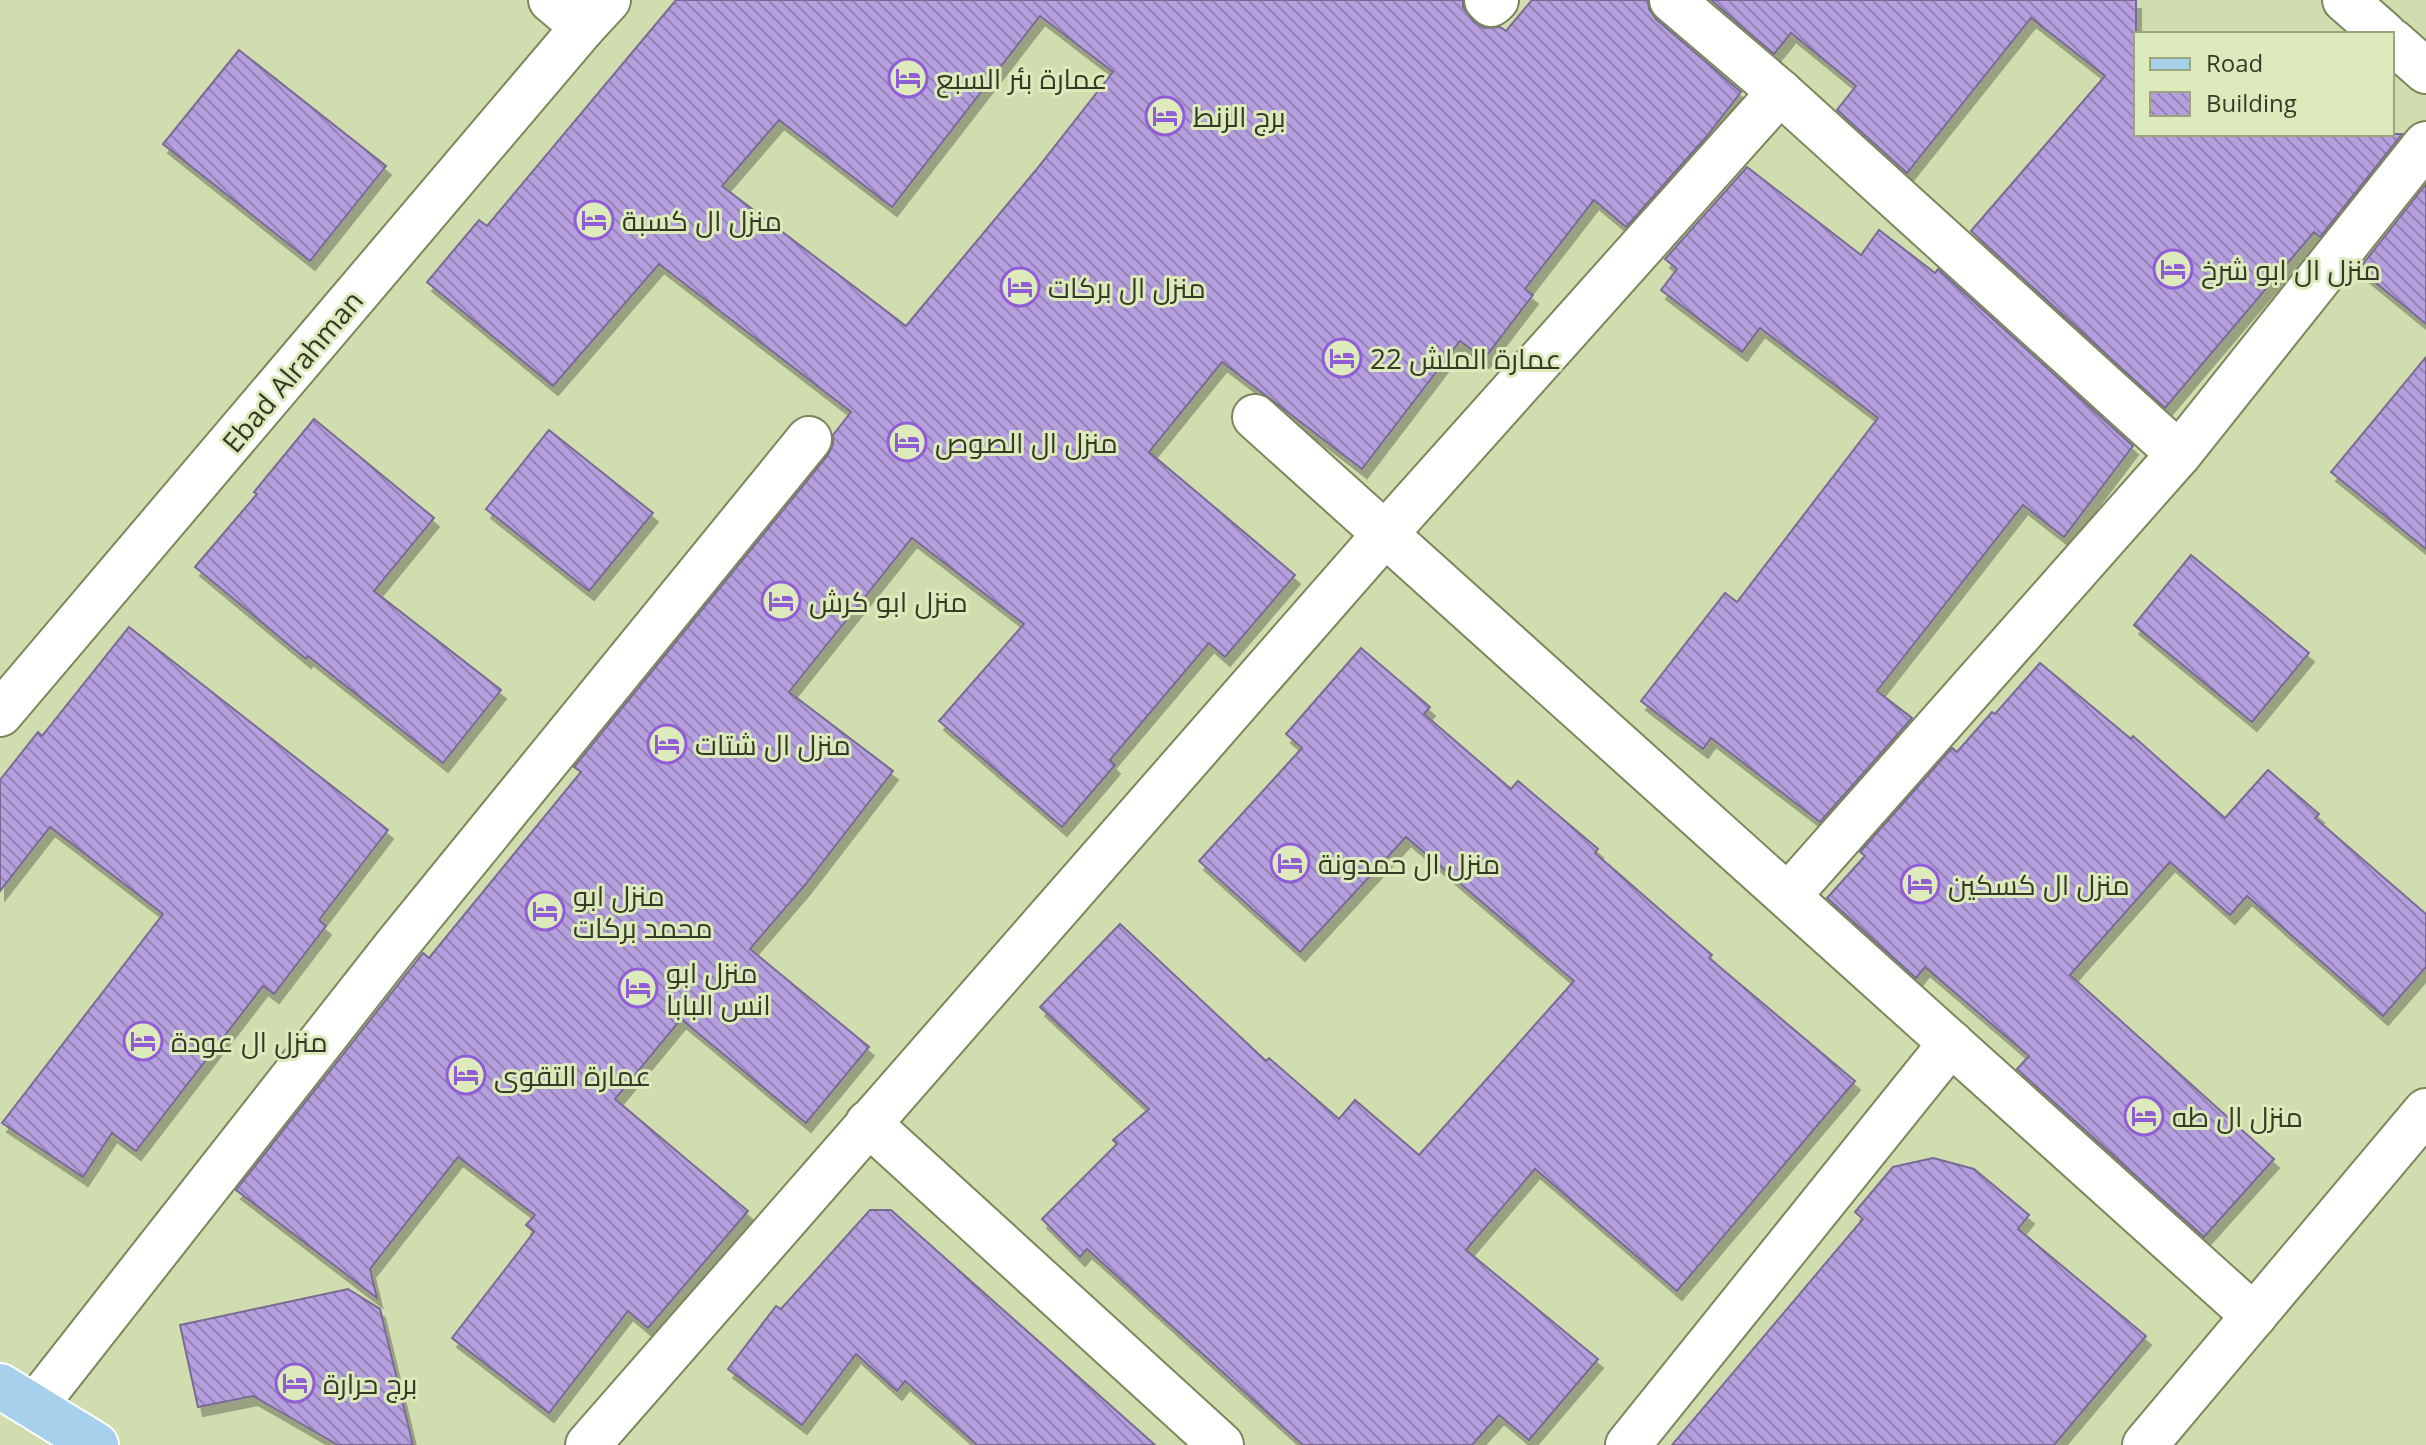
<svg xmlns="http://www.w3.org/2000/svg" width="2426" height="1445" viewBox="0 0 2426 1445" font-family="'Open Sans',Cairo,sans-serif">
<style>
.building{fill:url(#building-back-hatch);stroke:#7a6b93;stroke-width:2;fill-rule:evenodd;filter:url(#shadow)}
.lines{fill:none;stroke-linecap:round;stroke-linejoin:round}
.minor-casing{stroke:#7a865b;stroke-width:48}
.major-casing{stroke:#fff;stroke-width:48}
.minor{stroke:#fff;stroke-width:44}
.major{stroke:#a7d0ec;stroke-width:44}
.labels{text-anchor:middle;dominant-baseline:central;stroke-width:6;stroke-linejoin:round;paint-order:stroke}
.poi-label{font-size:28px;fill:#353a28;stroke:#ddebbc;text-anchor:start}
.street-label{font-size:28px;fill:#353a28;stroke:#ddebbc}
</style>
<defs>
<pattern id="building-back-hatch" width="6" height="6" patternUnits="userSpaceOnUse" patternTransform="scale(2)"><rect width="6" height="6" fill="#b69fde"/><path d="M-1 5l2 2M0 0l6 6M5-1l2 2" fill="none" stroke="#9583b4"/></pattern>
<filter id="shadow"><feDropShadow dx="5" dy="9" stdDeviation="0" flood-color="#0004"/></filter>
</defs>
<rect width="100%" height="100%" fill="#d0ddaf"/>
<g class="building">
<path d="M676,0H1463V7L1474,22L1484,28L1500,27L1506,31L1532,0H1648L1649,9L1656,19L1741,92L1707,136L1626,227L1594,200L1525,289L1533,295L1484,359L1460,341L1362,469L1222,362L1149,452L1295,575L1225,657L1209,643L1110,760L1115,765L1062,827L939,721L1024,624L912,538L789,692L893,771L805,885L750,949L869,1047L806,1123L681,1019L615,1099L748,1211L648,1328L628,1311L549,1413L452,1338L534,1232L526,1225L535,1215L458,1157L370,1269L377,1298L236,1190L423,953L429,958L581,772L574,767L828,455L833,444V435L851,412L659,264L553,386L427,282L479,220L487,226ZM1040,16L1113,72L1036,170L906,326L722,186L779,120L892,207Z"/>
<polygon points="1711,0 2136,0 2136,134 2402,134 2320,237 2314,232 2165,408 1971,231 2105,76 2031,18 1907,173 1837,110 1856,86 1791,33 1774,54"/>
<polygon points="239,50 386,166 310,261 163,144"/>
<polygon points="1747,167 1861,255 1879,230 1935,273 1938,269 2133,446 2064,537 2023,505 1877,691 1912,718 1820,822 1711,738 1703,749 1641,701 1725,593 1737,602 1878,418 1760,328 1742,352 1661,290 1677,269 1665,259"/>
<polygon points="2426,184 2426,324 2359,269"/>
<polygon points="2426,357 2426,549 2331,472"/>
<polygon points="314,419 434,518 374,591 501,690 443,763 308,656 306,659 195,567 257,494 254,492"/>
<polygon points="549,430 653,513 589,591 486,509"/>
<polygon points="2191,555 2309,653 2252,722 2134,625"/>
<polygon points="129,627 388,830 319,920 326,926 274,994 263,986 136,1151 112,1133 83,1177 2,1123 163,914 50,827 0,891 0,780 38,732 42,736"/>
<polygon points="1361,648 1430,707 1424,714 1511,789 1518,781 1598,849 1595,853 1712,955 1709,958 1855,1081 1677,1291 1535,1169 1466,1250 1598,1359 1529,1440 1499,1415 1472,1445 1303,1445 1087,1249 1080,1257 1042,1219 1117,1144 1113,1140 1149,1109 1040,1007 1120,924 1266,1061 1269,1058 1339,1119 1355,1100 1419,1155 1574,981 1406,837 1300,952 1199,861 1302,748 1286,734"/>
<polygon points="2040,663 2131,739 2133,736 2225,818 2268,770 2319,814 2315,818 2426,914 2426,967 2383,1016 2247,896 2230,915 2170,862 2070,975 2274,1159 2204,1237 2017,1069 2029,1056 1925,967 1916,978 1827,898 1865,856 1860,852 1952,748 1957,752 1992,712 1995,714"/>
<polygon points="1933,1158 1974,1169 2029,1215 2018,1229 2146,1336 2054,1445 1672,1445 1863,1219 1855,1212 1893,1167"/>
<polygon points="870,1210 891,1210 1155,1445 977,1445 905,1381 897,1391 856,1354 802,1425 728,1369 776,1306 781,1309"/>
<polygon points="348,1289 380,1309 413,1445 338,1445 253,1396 198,1407 180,1325"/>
</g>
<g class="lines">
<defs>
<g id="minor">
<polyline points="551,0 583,27 608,0"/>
<polyline points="1487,0 1491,4 1496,0"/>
<polyline points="1672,0 1780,92 2179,454"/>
<polyline points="2345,0 2384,34"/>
<polyline points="2392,41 2426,71"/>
<polyline points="1255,417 2254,1316"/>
<polyline points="0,714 583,27"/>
<polyline points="1788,896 2179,454 2426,144"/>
<polyline points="868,1123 1221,1445"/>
<polyline points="34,1407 396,946 809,439"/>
<polyline points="588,1445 1385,534 1780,92"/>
<polyline points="1628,1445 1951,1043"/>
<polyline points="2145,1445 2426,1111"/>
</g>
<polyline id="major" points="0,1386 96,1445"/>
</defs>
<use href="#minor" class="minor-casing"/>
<use href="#major" class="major-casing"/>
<use href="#minor" class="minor"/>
<use href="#major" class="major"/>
</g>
<defs>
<symbol id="hotel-ring" viewBox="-11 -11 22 22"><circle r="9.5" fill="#ddebbc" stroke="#915dd6" stroke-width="1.5"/><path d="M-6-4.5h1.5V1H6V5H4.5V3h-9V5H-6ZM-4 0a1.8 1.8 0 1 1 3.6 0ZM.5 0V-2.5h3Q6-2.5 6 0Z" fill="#915dd6"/></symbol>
</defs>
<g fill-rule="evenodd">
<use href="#hotel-ring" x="886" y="56" width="44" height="44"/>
<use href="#hotel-ring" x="1143" y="94" width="44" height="44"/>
<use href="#hotel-ring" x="572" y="198" width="44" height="44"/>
<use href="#hotel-ring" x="2151" y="247" width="44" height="44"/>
<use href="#hotel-ring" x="998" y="265" width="44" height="44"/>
<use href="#hotel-ring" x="1320" y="336" width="44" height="44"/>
<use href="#hotel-ring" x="885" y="420" width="44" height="44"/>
<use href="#hotel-ring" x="759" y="579" width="44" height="44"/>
<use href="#hotel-ring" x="645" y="722" width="44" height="44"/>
<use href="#hotel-ring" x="1268" y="841" width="44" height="44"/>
<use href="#hotel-ring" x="1898" y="862" width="44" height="44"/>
<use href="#hotel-ring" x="523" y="889" width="44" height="44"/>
<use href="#hotel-ring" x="616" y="966" width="44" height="44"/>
<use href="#hotel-ring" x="121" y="1019" width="44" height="44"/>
<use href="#hotel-ring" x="444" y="1053" width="44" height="44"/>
<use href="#hotel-ring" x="2122" y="1094" width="44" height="44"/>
<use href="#hotel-ring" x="273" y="1361" width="44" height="44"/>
</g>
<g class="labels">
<g class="poi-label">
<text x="936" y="78">عمارة بئر السبع</text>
<text x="1193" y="116">برج الزنط</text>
<text x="622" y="220">منزل ال كسبة</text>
<text x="2201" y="269">منزل ال ابو شرخ</text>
<text x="1048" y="287">منزل ال بركات</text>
<text x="1370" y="358">عمارة الملش 22</text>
<text x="935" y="442">منزل ال الصوص</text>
<text x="809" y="601">منزل ابو كرش</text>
<text x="695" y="744">منزل ال شتات</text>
<text x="1318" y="863">منزل ال حمدونة</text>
<text x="1948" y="884">منزل ال كسكين</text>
<text x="573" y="895">منزل ابو<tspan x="573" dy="32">محمد بركات</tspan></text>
<text x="666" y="972">منزل ابو<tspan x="666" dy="32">انس البابا</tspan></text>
<text x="171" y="1041">منزل ال عودة</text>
<text x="494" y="1075">عمارة التقوى</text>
<text x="2172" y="1116">منزل ال طه</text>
<text x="323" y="1383">برج حرارة</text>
</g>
<g class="street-label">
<text transform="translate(292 371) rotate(-50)">Ebad Alrahman</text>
</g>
</g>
<rect x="2134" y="32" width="260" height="104" fill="#ddebbc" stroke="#9aa481" stroke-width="2"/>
<rect x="2150" y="58" width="40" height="12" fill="#a7d0ec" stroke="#9aa481" stroke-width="2"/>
<text x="2206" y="72" font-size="24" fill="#353a28">Road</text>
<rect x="2150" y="92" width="40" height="24" fill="url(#building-back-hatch)" stroke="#9aa481" stroke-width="2"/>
<text x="2206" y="112" font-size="24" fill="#353a28">Building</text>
</svg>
